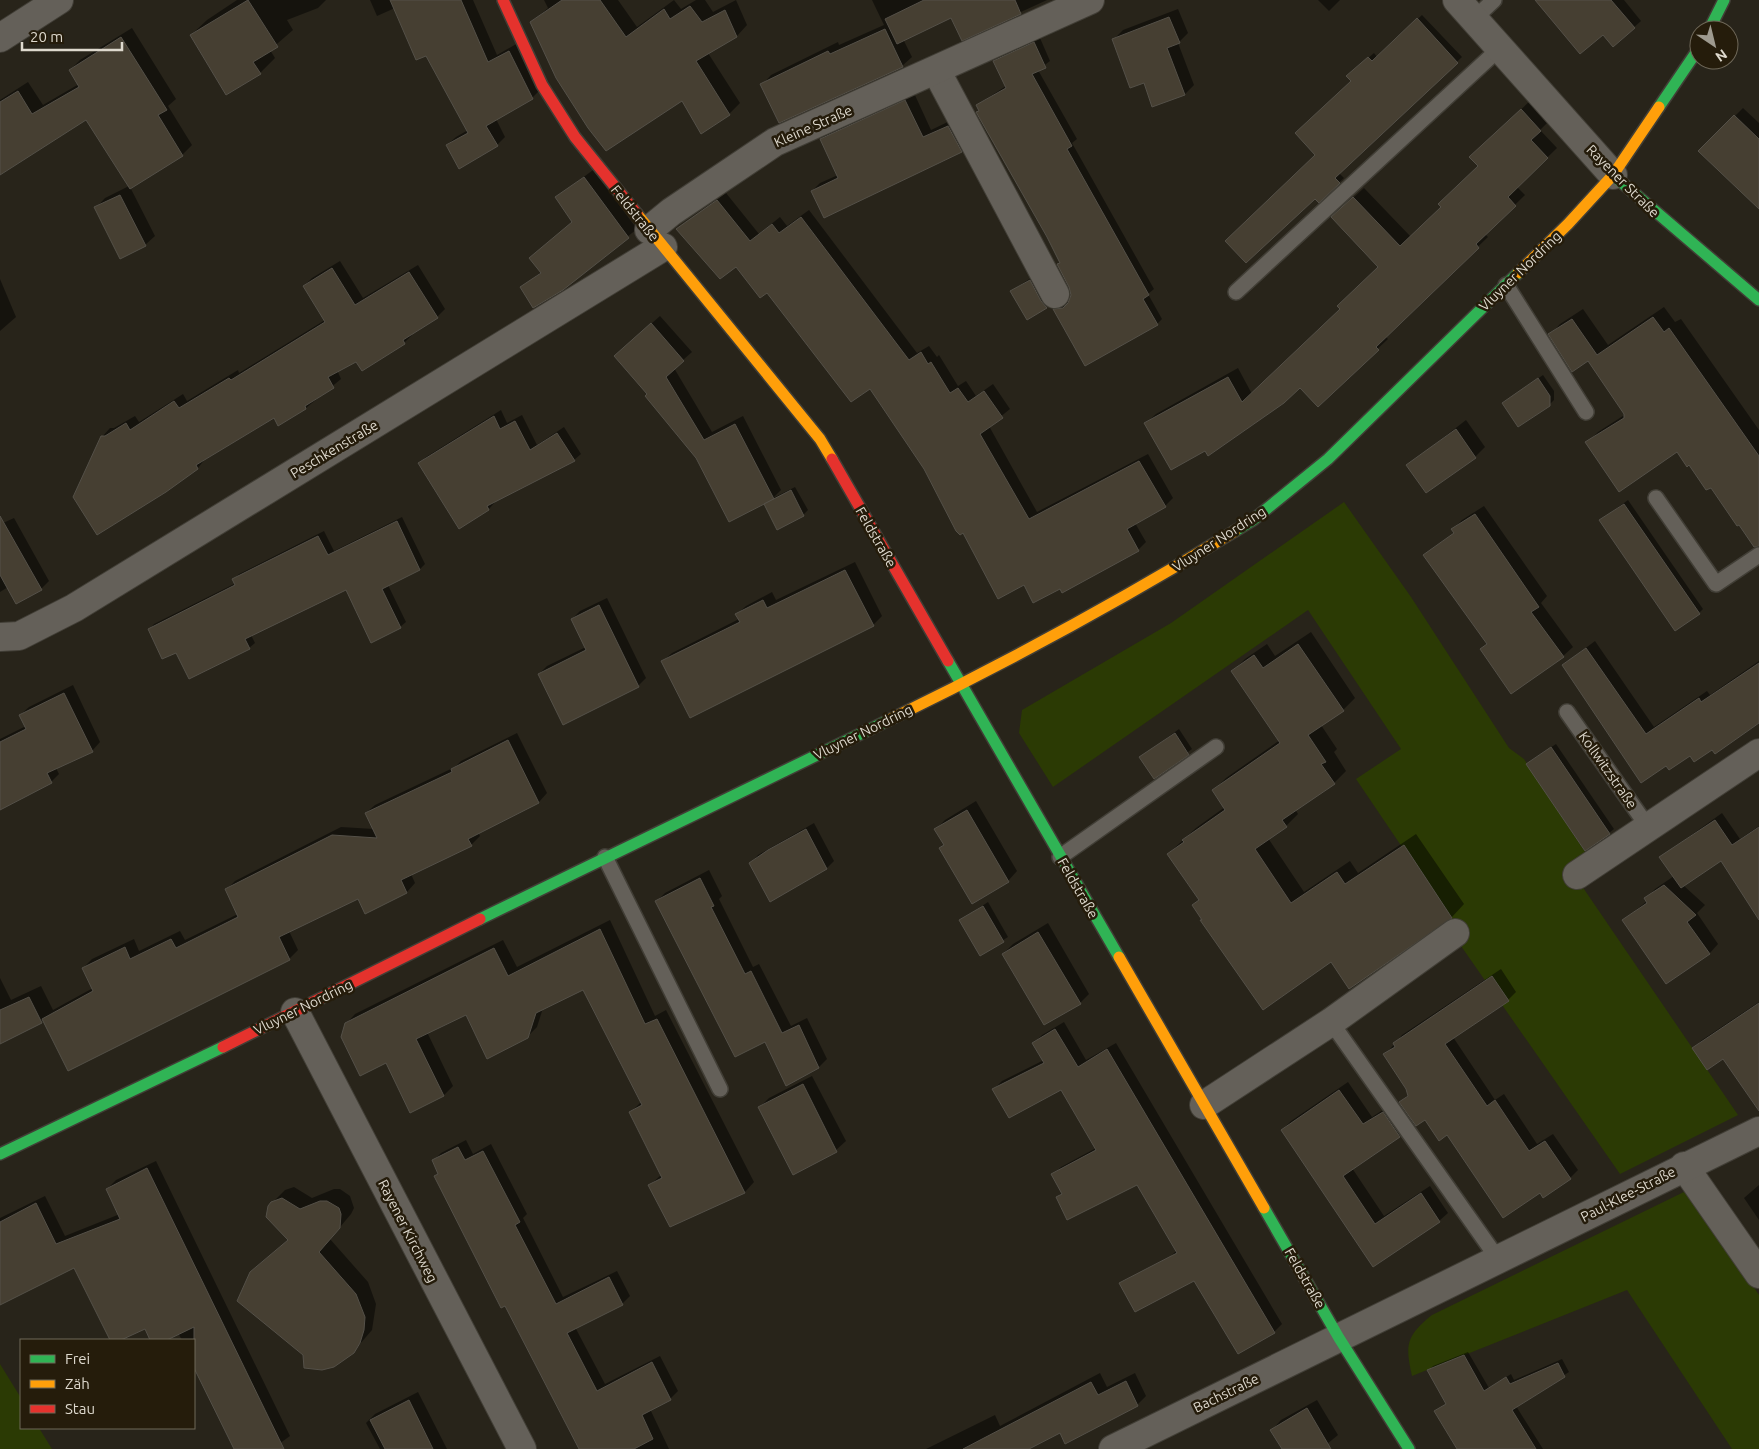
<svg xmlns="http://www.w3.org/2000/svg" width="1759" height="1449" viewBox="0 0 1759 1449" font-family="Ubuntu,sans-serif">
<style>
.green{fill:#2b3a04}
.shadow{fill:#0007}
.building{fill:#463f32;stroke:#545048}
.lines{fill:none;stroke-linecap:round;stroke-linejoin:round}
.lane-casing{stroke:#413e36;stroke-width:18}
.street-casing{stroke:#413e36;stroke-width:30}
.fast-casing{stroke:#413e36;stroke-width:14}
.slow-casing{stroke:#413e36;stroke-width:14}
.jam-casing{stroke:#413e36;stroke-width:14}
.lane{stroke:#646059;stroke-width:15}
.street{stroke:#646059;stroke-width:28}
.fast{stroke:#30b455;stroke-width:11}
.slow{stroke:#ff9f0a;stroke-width:11}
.jam{stroke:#e5322d;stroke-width:11}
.labels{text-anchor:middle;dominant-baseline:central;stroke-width:5;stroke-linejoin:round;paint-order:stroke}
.street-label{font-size:14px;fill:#ded9ce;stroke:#251c0b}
</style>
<rect width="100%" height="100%" fill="#28241a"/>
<g class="green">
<polygon points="1344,502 1411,597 1509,748 1524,759 1589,858 1571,870 1738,1115 1620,1174 1461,946 1450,918 1356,779 1401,749 1308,610 1053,787 1019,733 1022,710 1171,623"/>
<path d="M1688,1190L1759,1295V1449H1732L1627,1290L1412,1376C1405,1345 1406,1336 1432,1315Z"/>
<polygon points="0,1364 21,1398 21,1428 39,1428 52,1449 0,1449"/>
</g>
<g class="shadow">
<polygon points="237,0 326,0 318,8 287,20 293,30 270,50 275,58 260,73 191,35 207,20"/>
<polygon points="370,0 473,0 497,55 518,43 540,90 532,98 496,119 505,137 497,145 447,145 456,137 468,130 427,54 395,8 377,16"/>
<polygon points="544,0 618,0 637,27 674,0 681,9 696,0 705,0 713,12 736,0 747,25 737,36 708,53 740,103 729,114 682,99 532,22 548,8"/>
<polygon points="872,0 1047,0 962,39 951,16 903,39 912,57 902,66 762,85 771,75 838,42 839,45 884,25"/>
<polygon points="1318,0 1340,0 1329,11"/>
<polygon points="1537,0 1624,0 1641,21 1632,29 1603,34"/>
<polygon points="1178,9 1188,33 1178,43 1194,85 1185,94 1145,81 1114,39 1123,30"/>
<polygon points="1422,15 1462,57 1339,173 1344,178 1319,201 1317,155 1353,81 1352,72 1374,53 1377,57"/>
<polygon points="132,28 176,99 168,106 192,145 182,155 130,187 155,236 145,245 96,208 105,198 129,186 87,118 0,175 0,100 28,82 43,105 79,84 70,70 80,60"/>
<polygon points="1040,38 1050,61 1038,70 1077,139 1072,143 1154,289 1148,294 1162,319 1157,324 1054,309 1060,304 1069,302 1072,295 1070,286 1058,264 1061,262 977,105 1006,86 994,61 1000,56"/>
<polygon points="914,93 931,130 956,118 969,143 961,151 812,191 820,183 838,175 821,139 829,131"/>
<polygon points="1531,100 1550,120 1540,130 1557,148 1517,187 1525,195 1485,234 1488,237 1385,336 1388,339 1318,405 1300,386 1205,450 1146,423 1156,414 1238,368 1252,394 1342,309 1379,267 1343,207 1364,188 1411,237 1443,207 1479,166 1481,147"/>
<polygon points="1743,108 1759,123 1759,208 1700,151"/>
<polygon points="593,170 637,229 562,289 521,288 541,272 573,222 557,197"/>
<polygon points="726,193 759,234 780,217 787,226 809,210 917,353 929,346 937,357 939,355 958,386 966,381 976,396 993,384 1010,409 989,426 1037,512 1148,454 1173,498 1165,506 1135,523 1146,542 1138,550 1060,587 1024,583 963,531 925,468 871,387 767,291 736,265 678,229"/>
<polygon points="340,261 363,298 418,265 445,309 437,317 411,333 412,335 404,343 356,360 337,370 341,379 306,408 279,424 274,416 205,459 198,468 165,491 102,437 110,428 114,428 135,416 139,422 183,394 187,401 238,370 239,373 325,320 304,286 312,278"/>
<polygon points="1034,276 1051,302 1028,318 1011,291"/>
<polygon points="0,279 16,317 0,331"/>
<polygon points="1664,307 1675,322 1681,319 1759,430 1759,545 1711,486 1677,450 1587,443 1598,432 1626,414 1588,360 1550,335 1560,324 1583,309 1608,345"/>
<polygon points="660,316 692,352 674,368 712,432 743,416 781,490 773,498 795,487 808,510 803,515 766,504 697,458 649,394 624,348"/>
<polygon points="1543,375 1554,391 1554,400 1549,405 1503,403"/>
<polygon points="501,410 507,423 522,415 537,445 564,427 581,454 574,460 494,500 495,502 489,509 420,463 426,457"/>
<polygon points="1466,420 1485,447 1475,457 1426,491 1408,465"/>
<polygon points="1628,500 1703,609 1699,613 1601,520"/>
<polygon points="1484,506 1547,596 1541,603 1573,647 1563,656 1482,649 1488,643 1425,555 1455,532 1453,529 1462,520"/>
<polygon points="402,517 425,564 420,569 388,585 406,622 400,627 346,588 251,635 255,643 249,648 177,652 149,630 154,624 236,583 234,579 239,574 324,531 334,551"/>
<polygon points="0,518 3,523 14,518 49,581 41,589 8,587 0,592"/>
<polygon points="855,562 882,616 873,625 663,661 672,653 739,619 737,614 746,606 772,592 776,600"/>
<polygon points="607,598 646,678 638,686 539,674 547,666 586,647 572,619 580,611"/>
<polygon points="1311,632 1355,698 1343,710 1321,725 1337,749 1334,752 1346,771 1334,783 1295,809 1298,814 1286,826 1268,838 1304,892 1350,861 1358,873 1416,834 1464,904 1452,917 1349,987 1331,961 1204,919 1194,905 1199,900 1168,854 1196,828 1225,807 1214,790 1226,778 1280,740 1233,671 1245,659 1267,644 1275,656"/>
<polygon points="1595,641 1654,727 1707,691 1710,695 1759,661 1759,722 1712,749 1690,754 1670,769 1563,665"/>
<polygon points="73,685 100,742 92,751 56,768 59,774 51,782 0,808 0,739 26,726 20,715 29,707"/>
<polygon points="1179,729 1192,749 1155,777 1141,757"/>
<polygon points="517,733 547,793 539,802 478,832 480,836 471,845 411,874 415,883 407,892 365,913 358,898 289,931 298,950 289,959 44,1019 0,1043 0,978 11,1000 41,986 53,1010 93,988 83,968 92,959 134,939 139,951 180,931 185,940 238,914 226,890 235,881 341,827 374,829 366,813 375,805 455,767 461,761"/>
<polygon points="1556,744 1614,829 1609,833 1532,760"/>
<polygon points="976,801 1017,871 1008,881 940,848 945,844 936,829 945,820"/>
<polygon points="1722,813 1740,839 1759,826 1759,901 1721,860 1683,885 1705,905 1697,913 1718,944 1709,954 1624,920 1647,901 1646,899 1655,889 1674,876 1661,857"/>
<polygon points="814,823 834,861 827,868 770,900 751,863 758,855"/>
<polygon points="709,870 722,896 719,899 753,967 759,964 791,1026 807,1018 827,1059 819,1067 787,1084 765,1040 657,901 665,893"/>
<polygon points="988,902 1008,937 981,954 961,920"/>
<polygon points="610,920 655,1016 666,1010 754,1182 745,1192 670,1226 650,1185 661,1175 630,1113 641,1102 584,989 543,1008 537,1027 527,1037 466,1013 427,1032 453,1086 444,1095 386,1062 346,1024 355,1014 503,940 517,967"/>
<polygon points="1048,923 1089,994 1080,1003 1003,954 1013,944"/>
<polygon points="1501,969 1516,992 1508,1000 1453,1037 1495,1100 1504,1094 1537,1144 1553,1134 1578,1170 1570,1178 1540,1192 1400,1102 1409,1094 1385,1055 1402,1035"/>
<polygon points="1759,1002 1759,1078 1724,1057 1694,1048 1702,1040"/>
<polygon points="1064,1022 1086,1060 1116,1043 1282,1324 1274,1332 1194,1280 1170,1257 1177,1250 1138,1183 1057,1198 1062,1192 1053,1175 1061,1167 1096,1148 1061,1088 994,1089 1002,1081 1044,1060 1034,1043 1042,1035"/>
<polygon points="812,1076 846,1141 836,1150 793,1173 760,1107 769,1098"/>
<polygon points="1348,1082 1372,1117 1392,1104 1408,1127 1400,1136 1352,1168 1384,1216 1430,1186 1448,1213 1439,1221 1373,1265 1282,1130 1291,1121"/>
<polygon points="466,1140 473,1154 491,1144 527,1214 523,1218 563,1297 617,1271 630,1296 622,1304 575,1327 605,1384 660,1356 678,1391 670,1399 650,1409 669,1449 580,1449 506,1304 435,1176 439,1172 433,1161 441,1153"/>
<polygon points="156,1161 290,1436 272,1449 236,1449 194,1364 194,1340 182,1340 178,1333 163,1340 152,1340 146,1328 118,1340 111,1340 74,1267 0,1304 0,1218 45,1196 65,1236 120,1214 107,1189 116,1180"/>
<polygon points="1759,1185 1759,1220 1744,1198"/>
<polygon points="294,1187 312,1198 334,1189 340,1189 350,1196 354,1208 351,1214 330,1239 368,1282 376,1304 372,1330 353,1352 304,1355 251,1272 289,1239 272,1203 285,1190"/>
<polygon points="1468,1352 1489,1388 1511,1374 1514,1380 1562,1359 1569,1372 1516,1406 1543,1449 1458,1449 1435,1411 1447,1403 1429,1370 1433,1366"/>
<polygon points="1100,1373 1107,1387 1135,1373 1146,1396 1137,1405 1060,1432 1026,1449 926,1449 995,1415 1000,1426"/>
<polygon points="418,1392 447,1449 380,1449 366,1423 375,1414"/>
<polygon points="1317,1400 1338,1435 1321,1449 1283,1449 1272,1430 1281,1420"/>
</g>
<g class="building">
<polygon points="248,0 278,47 253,62 261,74 226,95 190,35"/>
<polygon points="390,0 461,0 488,62 509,51 533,99 486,126 498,146 459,169 446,145 468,133 426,56 416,60"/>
<polygon points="562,0 600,0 626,37 664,9 670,19 690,6 702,22 725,10 737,37 696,61 730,115 701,134 682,101 606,151 588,128 556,78 530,22"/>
<polygon points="924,0 1015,0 1021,14 962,41 951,18 897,44 885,19"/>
<polygon points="1535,0 1611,0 1635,28 1613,47 1603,35 1580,54"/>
<polygon points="1169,17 1180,43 1167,48 1185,95 1152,107 1144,83 1130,88 1112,39"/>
<polygon points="1417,18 1458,63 1335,178 1340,183 1319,203 1315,199 1246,263 1225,241 1315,155 1295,133 1351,81 1346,76 1368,57 1372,61"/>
<polygon points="885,29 903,67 779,123 760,84 828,51 830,54"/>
<polygon points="121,37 167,110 158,115 183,156 130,189 86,120 0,175 0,102 18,91 32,114 79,87 69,70"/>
<polygon points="1034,42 1046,68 1032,74 1072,146 1067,149 1149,295 1143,299 1158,325 1085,366 1053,309 1063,308 1068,303 1071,295 1069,287 1057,264 1060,263 1047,237 976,112 979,111 976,105 1006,88 993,61"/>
<polygon points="905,100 923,137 948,126 962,152 824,218 811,191 838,178 820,139"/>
<polygon points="1521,109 1541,131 1531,140 1548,158 1508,197 1516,206 1476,244 1479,248 1376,347 1379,350 1318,407 1300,388 1284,403 1208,456 1205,451 1171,470 1144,423 1228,377 1242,402 1340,309 1337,306 1378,267 1331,217 1353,197 1400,246 1441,207 1438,204 1478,166 1469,157"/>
<polygon points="1734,115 1759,139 1759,209 1698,151"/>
<polygon points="584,177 629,238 563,290 533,308 520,287 541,273 529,258 572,222 555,197"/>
<polygon points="120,195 146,246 120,259 94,207"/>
<polygon points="717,200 750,241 772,224 779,233 801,217 909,360 921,352 928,364 931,362 950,393 958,388 968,402 984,391 1003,418 980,434 1029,519 1139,461 1166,507 1127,529 1139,551 1062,593 1060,589 1033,603 1024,585 998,599 963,533 960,535 956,531 924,469 870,389 851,402 767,293 760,298 736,267 720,279 676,229"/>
<polygon points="332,268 355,305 409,272 438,318 403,340 405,344 362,371 356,362 328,377 334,388 305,406 306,409 278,426 274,418 196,465 198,469 166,492 97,535 73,497 101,436 105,436 126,423 130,430 174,401 179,408 229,378 231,380 325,322 303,286"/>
<polygon points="1030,280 1041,301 1047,308 1027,320 1010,291"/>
<polygon points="1653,317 1664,332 1669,328 1759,456 1759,546 1754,547 1739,525 1737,526 1711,488 1706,490 1689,465 1687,467 1677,452 1619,492 1585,442 1624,418 1624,414 1588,361 1572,372 1548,334 1572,319 1597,355"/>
<polygon points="651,323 684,361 666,377 704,440 735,424 774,499 729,522 696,458 645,396 647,394 614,356"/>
<polygon points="1538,378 1550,396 1550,406 1518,427 1502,403"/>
<polygon points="494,416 500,429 515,421 530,450 557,433 575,461 487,506 489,510 459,529 418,463"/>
<polygon points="1456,429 1476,458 1426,493 1406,465"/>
<polygon points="791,490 804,516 777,530 764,504"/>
<polygon points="1624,504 1700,614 1675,631 1599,520"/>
<polygon points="1475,514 1539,607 1531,612 1564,657 1511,694 1480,649 1487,644 1423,555 1454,533 1451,529"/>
<polygon points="0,516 42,590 16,604 0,575"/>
<polygon points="397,521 420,570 382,589 401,628 371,643 346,590 245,639 250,649 189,679 176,653 162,659 148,629 235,585 232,579 318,536 328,555"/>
<polygon points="845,570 874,626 690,718 661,661 740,622 735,614 763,600 767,608"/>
<polygon points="599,605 639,687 563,725 538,674 586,650 571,619"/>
<polygon points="1298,644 1344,711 1308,735 1326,762 1321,764 1335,784 1282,820 1287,827 1255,849 1291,903 1337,872 1345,884 1404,845 1452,918 1349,989 1331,962 1263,1010 1200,920 1202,920 1192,905 1199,900 1167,854 1184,842 1182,840 1225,810 1212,790 1280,743 1231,671 1254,655 1263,668"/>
<polygon points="1586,648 1646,734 1699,698 1701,702 1759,663 1759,723 1715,754 1712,750 1694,762 1690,756 1669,770 1666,766 1641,783 1562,665"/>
<polygon points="64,693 93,752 47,773 52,783 0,810 0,742 26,729 19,715"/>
<polygon points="1175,733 1189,755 1154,779 1139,757"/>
<polygon points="508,740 539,803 468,839 472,846 401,880 407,893 365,914 358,899 279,937 290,960 68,1071 42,1019 93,991 82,968 125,947 130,959 171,939 176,948 238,917 225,889 332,835 377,838 365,813 452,772 451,769"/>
<polygon points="1551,747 1610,834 1585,851 1526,764"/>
<polygon points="967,810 1009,882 972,904 939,848 944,845 934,829"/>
<polygon points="1715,820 1732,845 1759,827 1759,920 1721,861 1681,888 1659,857"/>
<polygon points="806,829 827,869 770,902 749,863 768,850"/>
<polygon points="700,878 714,906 711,907 745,974 751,971 782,1033 799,1025 819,1068 786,1086 765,1042 735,1057 655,901"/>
<polygon points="1664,885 1696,915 1687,922 1710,954 1666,984 1622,920 1647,903 1644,898"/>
<polygon points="983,906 1004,942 980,956 959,920"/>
<polygon points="600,929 645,1024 657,1019 745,1193 670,1227 648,1185 662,1178 629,1112 642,1105 583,990 536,1013 528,1038 487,1059 466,1015 416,1039 444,1096 410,1113 386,1063 360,1076 341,1037 345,1023 494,948 508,976"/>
<polygon points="1038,932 1081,1004 1044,1025 1002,954"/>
<polygon points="1492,976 1509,1001 1445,1044 1487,1106 1495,1100 1529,1151 1545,1141 1571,1179 1543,1198 1540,1193 1503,1218 1447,1135 1439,1141 1425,1120 1416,1126 1399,1102 1408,1096 1406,1089 1383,1054 1395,1047 1393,1043"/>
<polygon points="29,997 42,1023 0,1044 0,1010"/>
<polygon points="1759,1003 1759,1111 1723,1059 1707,1070 1692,1048"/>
<polygon points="1055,1029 1078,1067 1107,1049 1275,1333 1238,1354 1194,1281 1135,1312 1119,1283 1177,1253 1137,1185 1067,1220 1056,1197 1062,1194 1051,1174 1096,1150 1061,1090 1009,1118 992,1089 1044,1063 1032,1043"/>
<polygon points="803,1084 837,1152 793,1175 758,1107"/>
<polygon points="1339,1090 1363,1124 1383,1112 1400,1137 1343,1176 1375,1224 1421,1193 1440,1222 1373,1267 1281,1130"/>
<polygon points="458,1147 465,1160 483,1151 520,1222 515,1225 556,1304 609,1277 623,1305 567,1333 597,1391 652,1362 671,1400 642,1415 653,1439 634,1449 579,1449 505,1306 501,1308 434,1176 438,1174 432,1160"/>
<polygon points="147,1168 225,1328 284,1449 234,1449 194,1368 194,1327 167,1340 150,1340 145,1329 121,1340 110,1340 74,1268 0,1305 0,1222 36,1203 56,1244 120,1219 106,1189"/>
<polygon points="282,1198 300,1209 320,1201 327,1201 339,1208 341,1214 340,1228 319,1252 356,1294 365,1317 364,1330 360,1343 354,1353 334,1367 322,1370 304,1368 303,1355 237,1301 250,1272 288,1240 266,1217 268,1206 271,1202"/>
<polygon points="1464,1355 1484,1391 1506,1377 1510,1384 1558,1363 1565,1377 1512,1410 1536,1449 1457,1449 1434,1411 1446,1404 1427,1370"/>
<polygon points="1126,1381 1138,1406 1065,1444 1060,1433 1029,1449 963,1449 1091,1382 1098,1395"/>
<polygon points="409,1400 433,1449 385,1449 370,1420"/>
<polygon points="1307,1408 1331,1449 1282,1449 1270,1430"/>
</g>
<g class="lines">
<defs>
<g id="lane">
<polyline points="1474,19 1494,0"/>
<polyline points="1506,285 1586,412"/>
<polyline points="1236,292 1500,48"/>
<polyline points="1656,498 1716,584 1759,555"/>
<polyline points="1567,712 1648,827"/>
<polyline points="605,857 720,1089"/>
<polyline points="1060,857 1216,747"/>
<polyline points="1331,1022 1498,1259"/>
</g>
<g id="street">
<polyline points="1457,0 1613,175"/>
<polyline points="0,38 59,0"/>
<polyline points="936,70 1055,294"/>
<polyline points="649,230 671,212 775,142 1090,0"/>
<polyline points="0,637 19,636 74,608 663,247"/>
<polyline points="1577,875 1759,753"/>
<polyline points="295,1012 522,1449"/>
<polyline points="1204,1105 1331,1022 1455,933"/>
<polyline points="1684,1166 1759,1274"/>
<polyline points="1113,1449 1759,1131"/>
</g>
<g id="fast">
<polyline points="1709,30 1724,0"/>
<polyline points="1659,107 1699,48"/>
<polyline points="1613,175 1759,300"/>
<polyline points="1235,531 1253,520 1328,459 1518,273"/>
<polyline points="948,661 1119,957"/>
<polyline points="480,919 887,721"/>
<polyline points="0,1154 223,1047"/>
<polyline points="1264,1208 1339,1338 1409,1449"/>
</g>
<g id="slow">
<polyline points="637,214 820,439 832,459"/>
<polyline points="1518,273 1568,224 1613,175 1659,107"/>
<path d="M887,721C1006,663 1122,600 1235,531"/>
<polyline points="1119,957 1264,1208"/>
</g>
<g id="jam">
<polyline points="503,0 542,85 575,137 637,214"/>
<polyline points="832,459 948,661"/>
<polyline points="223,1047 480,919"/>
</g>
</defs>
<use href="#lane" class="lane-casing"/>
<use href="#street" class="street-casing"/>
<use href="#fast" class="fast-casing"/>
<use href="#slow" class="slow-casing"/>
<use href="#jam" class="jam-casing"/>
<use href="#lane" class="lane"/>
<use href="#street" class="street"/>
<use href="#fast" class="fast"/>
<use href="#slow" class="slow"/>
<use href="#jam" class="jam"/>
</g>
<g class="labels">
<g class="street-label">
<text transform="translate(813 126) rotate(-24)">Kleine Straße</text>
<text transform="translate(1623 181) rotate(45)">Rayener Straße</text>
<text transform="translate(635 213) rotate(51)">Feldstraße</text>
<text transform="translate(1520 271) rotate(-44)">Vluyner Nordring</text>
<text transform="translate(334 449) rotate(-31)">Peschkenstraße</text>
<text transform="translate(876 537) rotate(60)">Feldstraße</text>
<text transform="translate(1219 539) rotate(-33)">Vluyner Nordring</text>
<text transform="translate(863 732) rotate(-26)">Vluyner Nordring</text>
<text transform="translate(1608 770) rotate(55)">Kollwitzstraße</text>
<text transform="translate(1078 888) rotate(60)">Feldstraße</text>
<text transform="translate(303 1007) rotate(-26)">Vluyner Nordring</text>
<text transform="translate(1628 1194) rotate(-27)">Paul-Klee-Straße</text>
<text transform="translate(408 1231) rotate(63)">Rayener Kirchweg</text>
<text transform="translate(1305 1278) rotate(60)">Feldstraße</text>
<text transform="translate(1226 1393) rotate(-26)">Bachstraße</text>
</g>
</g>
<rect x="20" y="1339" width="175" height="90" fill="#251c0b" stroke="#6f6859"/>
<rect x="30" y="1355" width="25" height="8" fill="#30b455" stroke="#6f6859"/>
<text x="65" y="1364" font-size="15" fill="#ded9ce">Frei</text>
<rect x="30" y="1380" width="25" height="8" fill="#ff9f0a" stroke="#6f6859"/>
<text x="65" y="1389" font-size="15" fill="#ded9ce">Zäh</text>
<rect x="30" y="1405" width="25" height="8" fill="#e5322d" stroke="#6f6859"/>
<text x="65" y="1414" font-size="15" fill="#ded9ce">Stau</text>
<g transform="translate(1714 45) rotate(145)"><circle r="24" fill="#251c0b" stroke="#6f6859"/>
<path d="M0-4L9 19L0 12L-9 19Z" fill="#9e9a8f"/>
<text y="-8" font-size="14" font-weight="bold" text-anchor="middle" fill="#ded9ce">N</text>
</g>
<path d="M22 42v8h100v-8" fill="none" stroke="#ded9ce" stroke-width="2.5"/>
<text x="30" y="42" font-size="15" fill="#ded9ce" stroke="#251c0b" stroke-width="4" paint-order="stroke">20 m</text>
</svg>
